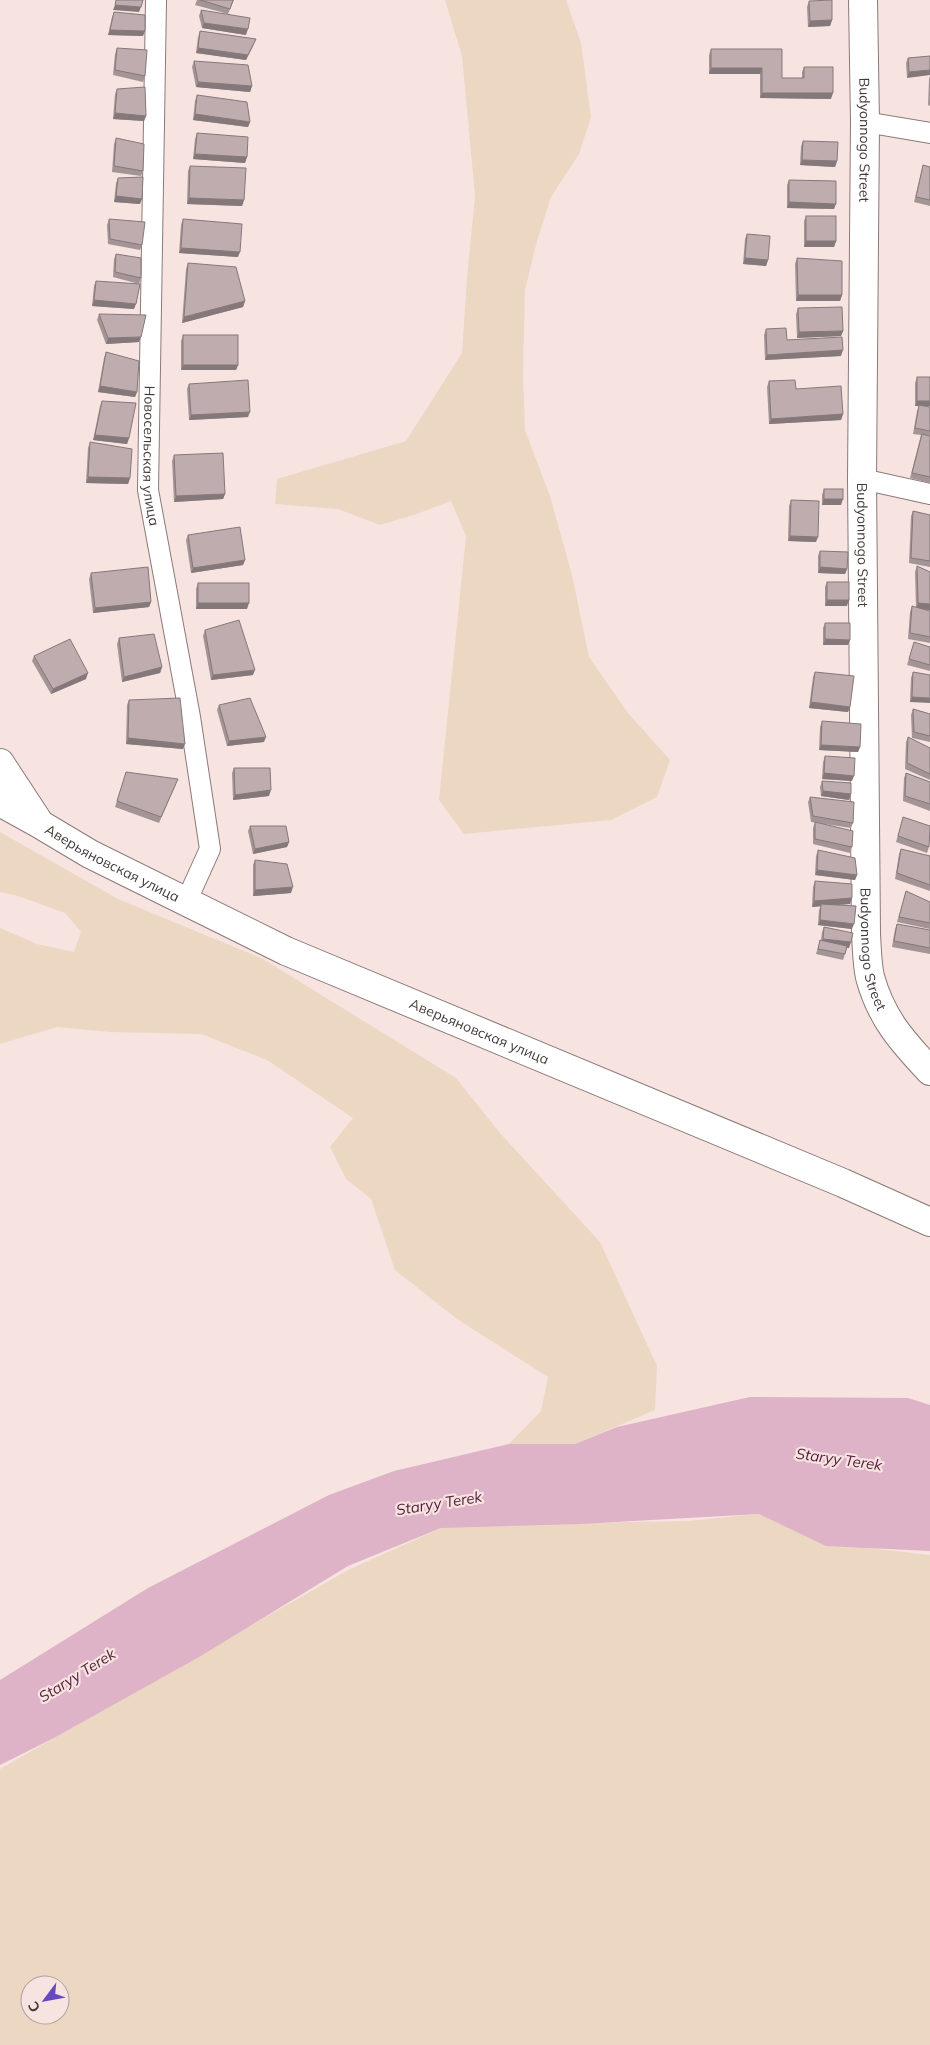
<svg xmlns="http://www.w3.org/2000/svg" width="930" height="2045" viewBox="0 0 930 2045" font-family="Mulish,sans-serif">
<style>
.green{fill:#ecd7c3;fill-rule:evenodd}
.water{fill:#deb2c7}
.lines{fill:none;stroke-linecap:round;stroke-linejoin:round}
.street-casing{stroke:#8b7a78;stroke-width:22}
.secondary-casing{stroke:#8b7a78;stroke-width:30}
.street{stroke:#fff;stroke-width:20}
.secondary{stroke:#fff;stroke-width:28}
.wall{fill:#a39496}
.shaded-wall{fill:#85787a}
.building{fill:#beacae;stroke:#85787a}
.labels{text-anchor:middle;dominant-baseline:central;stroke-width:4.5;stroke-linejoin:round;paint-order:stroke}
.street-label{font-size:14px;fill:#413a39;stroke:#f7e4e1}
.water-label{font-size:15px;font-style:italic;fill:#501b39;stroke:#f7e4e1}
</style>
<rect width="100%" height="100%" fill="#f7e4e1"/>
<g class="green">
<polygon points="445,0 566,0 581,43 591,117 579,154 551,197 537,241 525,290 523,375 525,430 550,496 572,575 589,657 628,713 670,760 657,797 611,820 464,834 439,800 466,536 451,501 414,515 380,525 338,509 275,504 277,479 406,441 462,353 467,278 475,196 462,56"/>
<polygon points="0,832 118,899 263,959 456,1078 500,1133 600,1242 657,1366 655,1410 575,1444 509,1444 541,1411 548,1377 457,1319 395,1270 371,1199 346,1179 330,1147 353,1118 267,1060 201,1034 110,1032 57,1027 0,1044 0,928 37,944 74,952 81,932 65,913 18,896 0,892"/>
<path d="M758,1514L824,1543L930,1555V2045H0V1769L348,1570L448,1525L689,1521ZM30,1985H60V2015H30Z"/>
</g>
<polygon class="water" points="750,1397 908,1398 930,1405 930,1551 826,1546 759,1514 580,1524 441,1528 348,1566 199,1657 54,1738 0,1765 0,1680 148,1588 329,1495 394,1471 509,1444 575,1444 617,1427"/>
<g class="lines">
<defs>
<g id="street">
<path id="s1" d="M156,0L148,490L190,717L210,849L186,902"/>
<polyline points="865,122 930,133"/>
<polyline points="862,479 930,494"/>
</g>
<g id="secondary">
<path id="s2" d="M863,0L865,122L862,479L866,935C867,949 867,964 870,977C881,1018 902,1041 930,1071"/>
<polyline points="0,763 38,821"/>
<path id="s3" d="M0,802L38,823L90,854L286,951L843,1183L930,1222"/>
</g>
</defs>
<use href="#street" class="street-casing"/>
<use href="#secondary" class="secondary-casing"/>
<use href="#street" class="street"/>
<use href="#secondary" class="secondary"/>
</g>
<g class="wall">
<polygon points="197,0 234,0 228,14 195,5"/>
<polygon points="809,1 832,20 830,26 808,27 807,7"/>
<polygon points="201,10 246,35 202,28 199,16"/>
<polygon points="114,12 143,36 108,35 112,17"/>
<polygon points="200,31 254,44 246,60 196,53 198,37"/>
<polygon points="117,48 145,76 143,82 113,75 115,54"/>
<polygon points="711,49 782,49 782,78 802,78 802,72 804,67 831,99 760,98 760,74 709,74 709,55"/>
<polygon points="930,56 907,78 906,63 908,58"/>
<polygon points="194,61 252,86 250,92 196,87 192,67"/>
<polygon points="930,76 930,106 928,105 929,79"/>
<polygon points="117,89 146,116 144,121 113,119 115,94"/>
<polygon points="197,95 250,122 248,127 193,120 195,101"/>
<polygon points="197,133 247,157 245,163 193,159 195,139"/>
<polygon points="116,138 143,171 141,176 112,172 114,144"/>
<polygon points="803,141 837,161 835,167 800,165 801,146"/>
<polygon points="923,165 930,167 930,206 914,202"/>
<polygon points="190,166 244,200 242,206 187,204 188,171"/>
<polygon points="118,178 140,204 114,202 116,183"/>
<polygon points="789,180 834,209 787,208 787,185"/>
<polygon points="806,216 836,241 834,247 804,247 804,221"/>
<polygon points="109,219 142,245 140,250 108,244 107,225"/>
<polygon points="183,219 238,257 179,253 181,225"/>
<polygon points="747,234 768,260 766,266 743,264 745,239"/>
<polygon points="116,254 141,278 139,284 113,277 114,259"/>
<polygon points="797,258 842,295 840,301 796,301 795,264"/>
<polygon points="188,263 245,301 243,307 182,323 186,269"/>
<polygon points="96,281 134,309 92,306 94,286"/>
<polygon points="798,308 843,331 841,336 797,338 796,314"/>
<polygon points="99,314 139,342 106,344 97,320"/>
<polygon points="766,329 787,340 841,356 765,360 764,335"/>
<polygon points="183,335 238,365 236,370 181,370 181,341"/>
<polygon points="106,352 137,392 135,397 98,392 104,358"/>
<polygon points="917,377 924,406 930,407 930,483 910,478 921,435 913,434 917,411 919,406 915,406 915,383"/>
<polygon points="769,381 796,389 843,414 841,420 769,424 767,387"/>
<polygon points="189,384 248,417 189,420 187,389"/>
<polygon points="102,401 129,438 127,444 93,440 100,406"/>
<polygon points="90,442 130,478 128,484 86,483 88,448"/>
<polygon points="174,455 225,494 223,499 174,502 172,461"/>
<polygon points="824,489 841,505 822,505 822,495"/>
<polygon points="791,500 816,542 788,541 789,506"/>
<polygon points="913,511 930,515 930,567 909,563 911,516"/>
<polygon points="188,535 245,560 243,565 191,573 186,540"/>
<polygon points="820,551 847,569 845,574 818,573 818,556"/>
<polygon points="917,566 930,572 930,610 924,609 930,611 930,643 908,639 910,612 912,606 916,608 915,572"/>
<polygon points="91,573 151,602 149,607 93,613 89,579"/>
<polygon points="827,582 847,606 825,606 825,587"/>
<polygon points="198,583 247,609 196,609 196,589"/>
<polygon points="825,623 850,640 848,645 823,645 823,628"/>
<polygon points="205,630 253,675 211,680 203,636"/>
<polygon points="119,638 162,667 160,673 122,682 117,644"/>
<polygon points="914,642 930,647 930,671 907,665"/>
<polygon points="34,656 86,679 51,694 32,661"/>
<polygon points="815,672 850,707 848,712 809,708 813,677"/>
<polygon points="913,672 930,675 910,702 911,678"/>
<polygon points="129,700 183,749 126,744 127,705"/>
<polygon points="219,705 264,742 227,746 217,710"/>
<polygon points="913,709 930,714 930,742 912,738 911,715"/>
<polygon points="822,721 860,747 858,752 819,750 820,727"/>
<polygon points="908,737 930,748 930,780 905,769 906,742"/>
<polygon points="825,756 852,781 822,779 823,762"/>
<polygon points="234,768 269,796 233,800 232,773"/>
<polygon points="126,772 176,784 159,823 115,807"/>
<polygon points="906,773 930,782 930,811 903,801 904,778"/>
<polygon points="822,781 851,794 849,800 821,796 820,787"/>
<polygon points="810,797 853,823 851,828 811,822 808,802"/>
<polygon points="903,817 929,847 927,853 896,842"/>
<polygon points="815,822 852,847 850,853 813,844 813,828"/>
<polygon points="250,826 289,842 287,847 253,854 248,831"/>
<polygon points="901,849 930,856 930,891 895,879 899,854"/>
<polygon points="818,850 857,875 855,880 815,875 816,856"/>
<polygon points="255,860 291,893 253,896 253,865"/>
<polygon points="815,881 852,898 850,904 831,905 852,929 818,925 819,910 821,906 812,907 813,887"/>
<polygon points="906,891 930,902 930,929 897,922"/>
<polygon points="897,924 930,930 930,954 892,947 895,929"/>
<polygon points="824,927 849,948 847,948 843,960 816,954 820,940 821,941 822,932"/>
</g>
<g class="shaded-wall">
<polygon points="115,5 141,7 139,12 113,10"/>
<polygon points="832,20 830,26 808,27 810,21"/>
<polygon points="204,23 248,29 246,35 202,28"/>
<polygon points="110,30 145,31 143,36 108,35"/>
<polygon points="256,39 246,60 196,53 198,48"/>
<polygon points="711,68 762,68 760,74 709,74"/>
<polygon points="930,70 930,75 907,78 909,72"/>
<polygon points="198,82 252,86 250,92 196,87"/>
<polygon points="762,93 833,93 831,99 760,98"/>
<polygon points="115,113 146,116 144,121 113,119"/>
<polygon points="195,114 250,122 248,127 193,120"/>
<polygon points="195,154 247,157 245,163 193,159"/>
<polygon points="802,160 837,161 835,167 800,165"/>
<polygon points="116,196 142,199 140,204 114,202"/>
<polygon points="189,198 244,200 242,206 187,204"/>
<polygon points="789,202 836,204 834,209 787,208"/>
<polygon points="806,241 836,241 834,247 804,247"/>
<polygon points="181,248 240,252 238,257 179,253"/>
<polygon points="745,258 768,260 766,266 743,264"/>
<polygon points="798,295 842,295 840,301 796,301"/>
<polygon points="94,300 136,304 134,309 92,306"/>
<polygon points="245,301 243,307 182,323 184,317"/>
<polygon points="843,331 841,336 797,338 799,332"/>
<polygon points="141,337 139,342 106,344 108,338"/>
<polygon points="843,350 841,356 765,360 767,355"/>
<polygon points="183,365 238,365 236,370 181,370"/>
<polygon points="100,386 137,392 135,397 98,392"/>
<polygon points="917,401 930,401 930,406 915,406"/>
<polygon points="250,412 248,417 189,420 191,415"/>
<polygon points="843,414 841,420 769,424 771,419"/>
<polygon points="95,435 129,438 127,444 93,440"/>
<polygon points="88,477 130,478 128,484 86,483"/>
<polygon points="225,494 223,499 174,502 176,496"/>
<polygon points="824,499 843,499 841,505 822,505"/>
<polygon points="790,536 818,537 816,542 788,541"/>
<polygon points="245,560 243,565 191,573 193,568"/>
<polygon points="820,567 847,569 845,574 818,573"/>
<polygon points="827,600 849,600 847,606 825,606"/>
<polygon points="151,602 149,607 93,613 95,608"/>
<polygon points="198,603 249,603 247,609 196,609"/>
<polygon points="918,603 930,604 930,610 916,609"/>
<polygon points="825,639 850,640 848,645 823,645"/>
<polygon points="162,667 160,673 122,682 124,677"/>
<polygon points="255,670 253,675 211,680 213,675"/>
<polygon points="88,673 86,679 51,694 53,689"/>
<polygon points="912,697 930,698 930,703 910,702"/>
<polygon points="811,702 850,707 848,712 809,708"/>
<polygon points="266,737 264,742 227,746 229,741"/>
<polygon points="128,738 185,744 183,749 126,744"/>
<polygon points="821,745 860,747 858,752 819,750"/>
<polygon points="824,773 854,776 852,781 822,779"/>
<polygon points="271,790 269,796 233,800 235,795"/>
<polygon points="823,791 851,794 849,800 821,796"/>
<polygon points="289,842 287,847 253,854 255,849"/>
<polygon points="817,870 857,875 855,880 815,875"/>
<polygon points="293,887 291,893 253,896 255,890"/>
<polygon points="852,898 850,904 812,907 814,901"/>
<polygon points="820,920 854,924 852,929 818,925"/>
<polygon points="823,939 851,942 849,948 821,944"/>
</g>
<g class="building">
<polygon points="116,0 143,0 141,7 115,5"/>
<polygon points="200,0 233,0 230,9"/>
<polygon points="832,0 832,20 810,21 809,1"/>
<polygon points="201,10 250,18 248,29 204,23"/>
<polygon points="114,12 145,15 145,31 110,30"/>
<polygon points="200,31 256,39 248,55 198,48"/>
<polygon points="117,48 147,50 145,76 115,70"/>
<polygon points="711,49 782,49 782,78 804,78 804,67 833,67 833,93 762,93 762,68 711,68"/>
<polygon points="930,56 930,70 909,72 908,58"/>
<polygon points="194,61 248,65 252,86 198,82"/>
<polygon points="145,87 146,116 115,113 117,89"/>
<polygon points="197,95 247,102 250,122 195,114"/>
<polygon points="197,133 248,137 247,157 195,154"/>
<polygon points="116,138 144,144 143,171 114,166"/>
<polygon points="803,141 838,142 837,161 802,160"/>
<polygon points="923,165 930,167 930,200 916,197"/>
<polygon points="190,166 246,168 244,200 189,198"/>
<polygon points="143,177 142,199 116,196 118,178"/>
<polygon points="789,180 836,181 836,204 789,202"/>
<rect x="806" y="216" width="30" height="25"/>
<polygon points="109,219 145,222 142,245 110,239"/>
<polygon points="183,219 242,224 240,252 181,248"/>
<polygon points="747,234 770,236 768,260 745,258"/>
<polygon points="116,254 141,258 141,278 115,272"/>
<polygon points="797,258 842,261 842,295 798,295"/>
<polygon points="188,263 236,267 245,301 184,317"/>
<polygon points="96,281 140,284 136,304 94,300"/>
<polygon points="842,307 843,331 799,332 798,308"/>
<polygon points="99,314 146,315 141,337 108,338"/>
<polygon points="786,328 787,340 842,337 843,350 767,355 766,329"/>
<rect x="183" y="335" width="55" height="30"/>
<polygon points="106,352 139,361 137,392 100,386"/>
<rect x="917" y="377" width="13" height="24"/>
<polygon points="248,380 250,412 191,415 189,384"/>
<polygon points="795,380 796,389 841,386 843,414 771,419 769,381"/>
<polygon points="102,401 136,403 129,438 95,435"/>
<polygon points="919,405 930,407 930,431 915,428"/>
<polygon points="922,434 930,436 930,477 912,473"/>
<polygon points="90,442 132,449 130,478 88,477"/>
<polygon points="223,453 225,494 176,496 174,455"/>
<rect x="824" y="489" width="19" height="10"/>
<polygon points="791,500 819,501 818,537 790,536"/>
<polygon points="913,511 930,515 930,561 911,558"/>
<polygon points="240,527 245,560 193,568 188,535"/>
<polygon points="820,551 848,552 847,569 820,567"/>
<polygon points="917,566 930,572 930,604 918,603"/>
<polygon points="148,567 151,602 95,608 91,573"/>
<rect x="827" y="582" width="22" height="18"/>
<rect x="198" y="583" width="51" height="20"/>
<polygon points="912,606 930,611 930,637 910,633"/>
<polygon points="239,620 255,670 213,675 205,630"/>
<polygon points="825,623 850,623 850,640 825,639"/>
<polygon points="154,634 162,667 124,677 119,638"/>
<polygon points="70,639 88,673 53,689 34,656"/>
<polygon points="914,642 930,647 930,665 909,659"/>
<polygon points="815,672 854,676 850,707 811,702"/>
<polygon points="913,672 930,675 930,698 912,697"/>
<polygon points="180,698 185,744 128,738 129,700"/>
<polygon points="250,698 266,737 229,741 219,705"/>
<polygon points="913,709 930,714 930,736 914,732"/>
<polygon points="822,721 861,724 860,747 821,745"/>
<polygon points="908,737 930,748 930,774 907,763"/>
<polygon points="825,756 855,758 854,776 824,773"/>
<polygon points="234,768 270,768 271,790 235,795"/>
<polygon points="126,772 178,779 161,817 117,801"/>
<polygon points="906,773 930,782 930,804 905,796"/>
<polygon points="822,781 851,783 851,794 823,791"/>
<polygon points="810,797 854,802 853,823 813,816"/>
<polygon points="903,817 930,826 929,847 898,836"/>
<polygon points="815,822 853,831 852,847 815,839"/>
<polygon points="250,826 286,826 289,842 255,849"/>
<polygon points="901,849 930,856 930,885 897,873"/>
<polygon points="818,850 855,858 857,875 817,870"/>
<polygon points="255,860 287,864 293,887 255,890"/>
<polygon points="815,881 852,884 852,898 814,901"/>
<polygon points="906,891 930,902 930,923 899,917"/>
<polygon points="821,904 856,906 854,924 820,920"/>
<polygon points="897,924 930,930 930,948 894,941"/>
<polygon points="824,927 853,933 851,942 823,939"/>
<polygon points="820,940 847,946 845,954 818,949"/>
</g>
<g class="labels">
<g class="street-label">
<text stroke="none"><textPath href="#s2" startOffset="140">Budyonnogo Street</textPath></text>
<text stroke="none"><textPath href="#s1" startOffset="456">Новосельская улица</textPath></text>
<text stroke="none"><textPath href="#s2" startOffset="545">Budyonnogo Street</textPath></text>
<text stroke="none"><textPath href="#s3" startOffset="128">Аверьяновская улица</textPath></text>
<text stroke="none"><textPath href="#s2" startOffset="950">Budyonnogo Street</textPath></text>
<text stroke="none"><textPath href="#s3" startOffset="532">Аверьяновская улица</textPath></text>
</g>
<g class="water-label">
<text transform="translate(839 1459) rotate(8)">Staryy Terek</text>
<text transform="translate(439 1503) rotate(-9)">Staryy Terek</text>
<text transform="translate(77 1675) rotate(-32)">Staryy Terek</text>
</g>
</g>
<g transform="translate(45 2000) rotate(238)"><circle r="24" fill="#f7e4e1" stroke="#aea09e"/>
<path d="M0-4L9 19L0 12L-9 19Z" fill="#6449c1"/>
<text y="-8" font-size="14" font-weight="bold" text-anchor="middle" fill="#413a39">С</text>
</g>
</svg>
